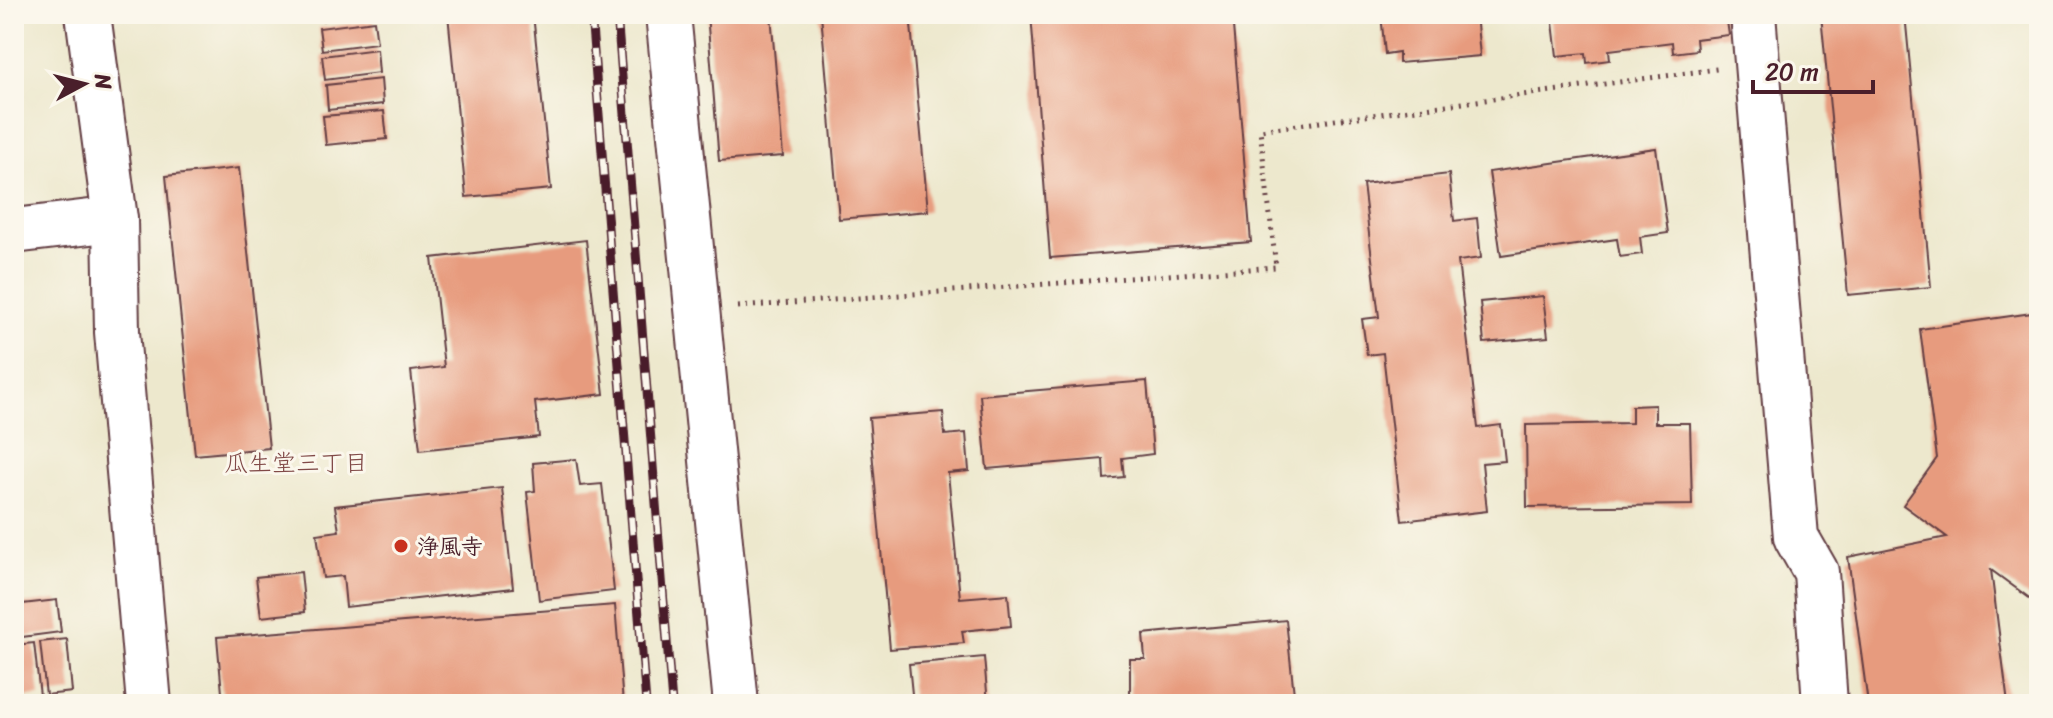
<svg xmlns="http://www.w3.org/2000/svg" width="2053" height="718" viewBox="0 0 2053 718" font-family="Sriracha,'Klee One',sans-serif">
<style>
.building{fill:#e79b7e}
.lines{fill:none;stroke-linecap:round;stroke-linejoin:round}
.minor-casing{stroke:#623d43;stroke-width:48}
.tertiary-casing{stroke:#623d43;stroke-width:48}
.path{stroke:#623d43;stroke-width:5;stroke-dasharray:2 6;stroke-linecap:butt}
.minor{stroke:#fff;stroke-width:44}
.tertiary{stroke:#fff;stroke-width:44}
.rail-casing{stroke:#4a1f2b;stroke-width:9}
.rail{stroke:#fbf7ec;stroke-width:6;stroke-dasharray:18;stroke-linecap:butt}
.poi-dot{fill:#c8321e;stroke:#fbf7ec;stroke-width:3}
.labels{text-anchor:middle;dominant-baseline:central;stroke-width:6;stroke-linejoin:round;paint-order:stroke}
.poi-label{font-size:22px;font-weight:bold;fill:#4a1f2b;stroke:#fbf7ec;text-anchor:start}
.neighbourhood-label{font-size:24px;fill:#814a48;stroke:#fbf7ec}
</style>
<rect width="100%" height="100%" fill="#fbf7ec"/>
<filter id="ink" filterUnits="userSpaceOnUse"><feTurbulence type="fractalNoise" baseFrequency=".0125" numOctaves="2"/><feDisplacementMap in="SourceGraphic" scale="16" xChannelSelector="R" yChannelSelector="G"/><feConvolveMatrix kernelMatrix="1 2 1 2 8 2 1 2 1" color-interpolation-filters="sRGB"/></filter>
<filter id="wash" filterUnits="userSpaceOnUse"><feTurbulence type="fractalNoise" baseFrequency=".006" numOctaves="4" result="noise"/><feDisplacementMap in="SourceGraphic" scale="32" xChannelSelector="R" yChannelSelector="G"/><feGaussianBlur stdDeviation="1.8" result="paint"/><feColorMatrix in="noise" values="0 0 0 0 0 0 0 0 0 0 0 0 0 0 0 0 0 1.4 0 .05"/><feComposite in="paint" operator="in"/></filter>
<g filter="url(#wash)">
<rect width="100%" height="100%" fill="#ede8cd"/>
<g id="blocks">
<g class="building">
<polygon points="318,14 356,14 356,16 319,21"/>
<polygon points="448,14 533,14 551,189 466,197"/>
<polygon points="707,14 771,14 783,156 719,161"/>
<polygon points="821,14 910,14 928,211 839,219"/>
<polygon points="1031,14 1232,14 1251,242 1050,258"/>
<polygon points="1381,14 1476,14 1480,56 1399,63 1399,52 1385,54"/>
<polygon points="1552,14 1726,14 1729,35 1696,39 1697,50 1673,53 1672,42 1609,50 1610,60 1587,63 1586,53 1557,56"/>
<polygon points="1821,14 1905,14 1931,287 1848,295"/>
<polygon points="374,21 377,43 322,50 319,28"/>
<polygon points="377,49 379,73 325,80 322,56"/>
<polygon points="381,79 383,104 328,110 326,85"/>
<polygon points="384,111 387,139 326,145 323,116"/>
<polygon points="1656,148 1668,233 1640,237 1642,254 1620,257 1617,239 1501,256 1489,172"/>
<polygon points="239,168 269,448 195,455 166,176"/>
<polygon points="1449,174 1454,221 1477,218 1481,258 1458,261 1478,428 1501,425 1505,461 1482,463 1487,511 1402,521 1383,353 1367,355 1362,319 1379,317 1363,184"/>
<polygon points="586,240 604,394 535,402 539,437 420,450 411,371 444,367 432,258"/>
<polygon points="1543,296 1548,337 1484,343 1480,302"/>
<polygon points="2039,312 2039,605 1991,570 2008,704 1868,704 1848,557 1947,537 1903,505 1937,458 1920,329"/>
<polygon points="1147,381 1153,454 1122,458 1124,477 1104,479 1103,459 987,469 980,395"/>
<polygon points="1655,405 1655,423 1690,423 1692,505 1527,507 1526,425 1632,423 1632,406"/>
<polygon points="943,412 945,435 966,433 969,471 948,473 960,598 1008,594 1011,626 962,631 964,643 890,649 869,418"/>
<polygon points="576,459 580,486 602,484 614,591 539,600 527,492 535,491 533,463"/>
<polygon points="502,488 513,588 346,607 343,576 323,578 317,534 339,531 335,506"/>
<polygon points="301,572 305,612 261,617 256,577"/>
<polygon points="57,600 61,632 14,638 14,605"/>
<polygon points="615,605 623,704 223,704 217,637"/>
<polygon points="1286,620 1295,704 1130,704 1130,659 1145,659 1143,634"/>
<polygon points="67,639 72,692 46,695 40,642"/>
<polygon points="34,643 40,696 14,698 14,645"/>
<polygon points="984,657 988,704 913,704 909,664"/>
</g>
</g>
</g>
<g filter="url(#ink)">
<use href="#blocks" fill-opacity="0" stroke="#623d43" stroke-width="2"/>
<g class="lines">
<defs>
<g id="minor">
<polyline points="1753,14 1796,537 1816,572 1825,704"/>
<polyline points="14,231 115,219"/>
</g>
<g id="tertiary">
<polyline points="88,14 115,219 117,332 149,704"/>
<polyline points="668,14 736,704"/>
</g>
</defs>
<use href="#minor" class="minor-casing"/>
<use href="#tertiary" class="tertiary-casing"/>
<polyline class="path" points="738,307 1276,267 1260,130 1717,69"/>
<use href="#minor" class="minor"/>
<use href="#tertiary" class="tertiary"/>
<defs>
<g id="rail">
<polyline points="591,14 646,704"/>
<polyline points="617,14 672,704"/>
</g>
</defs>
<use href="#rail" class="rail-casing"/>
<use href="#rail" class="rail"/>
</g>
</g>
<circle class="poi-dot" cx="401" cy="546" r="8"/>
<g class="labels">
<g class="poi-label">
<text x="417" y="546">浄風寺</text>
</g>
<g class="neighbourhood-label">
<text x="296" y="463">瓜生堂三丁目</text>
</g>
</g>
<rect width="2053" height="718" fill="none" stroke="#fbf7ec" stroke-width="48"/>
<g transform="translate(84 84) rotate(83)" stroke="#fbf7ec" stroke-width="6" paint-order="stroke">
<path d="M0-6L14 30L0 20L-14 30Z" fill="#4a1f2b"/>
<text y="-12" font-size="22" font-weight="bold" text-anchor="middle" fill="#4a1f2b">N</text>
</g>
<path d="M1753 80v12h120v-12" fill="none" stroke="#4a1f2b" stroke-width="4"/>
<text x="1765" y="80" font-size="24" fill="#4a1f2b" stroke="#fbf7ec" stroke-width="6" paint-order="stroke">20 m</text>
</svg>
